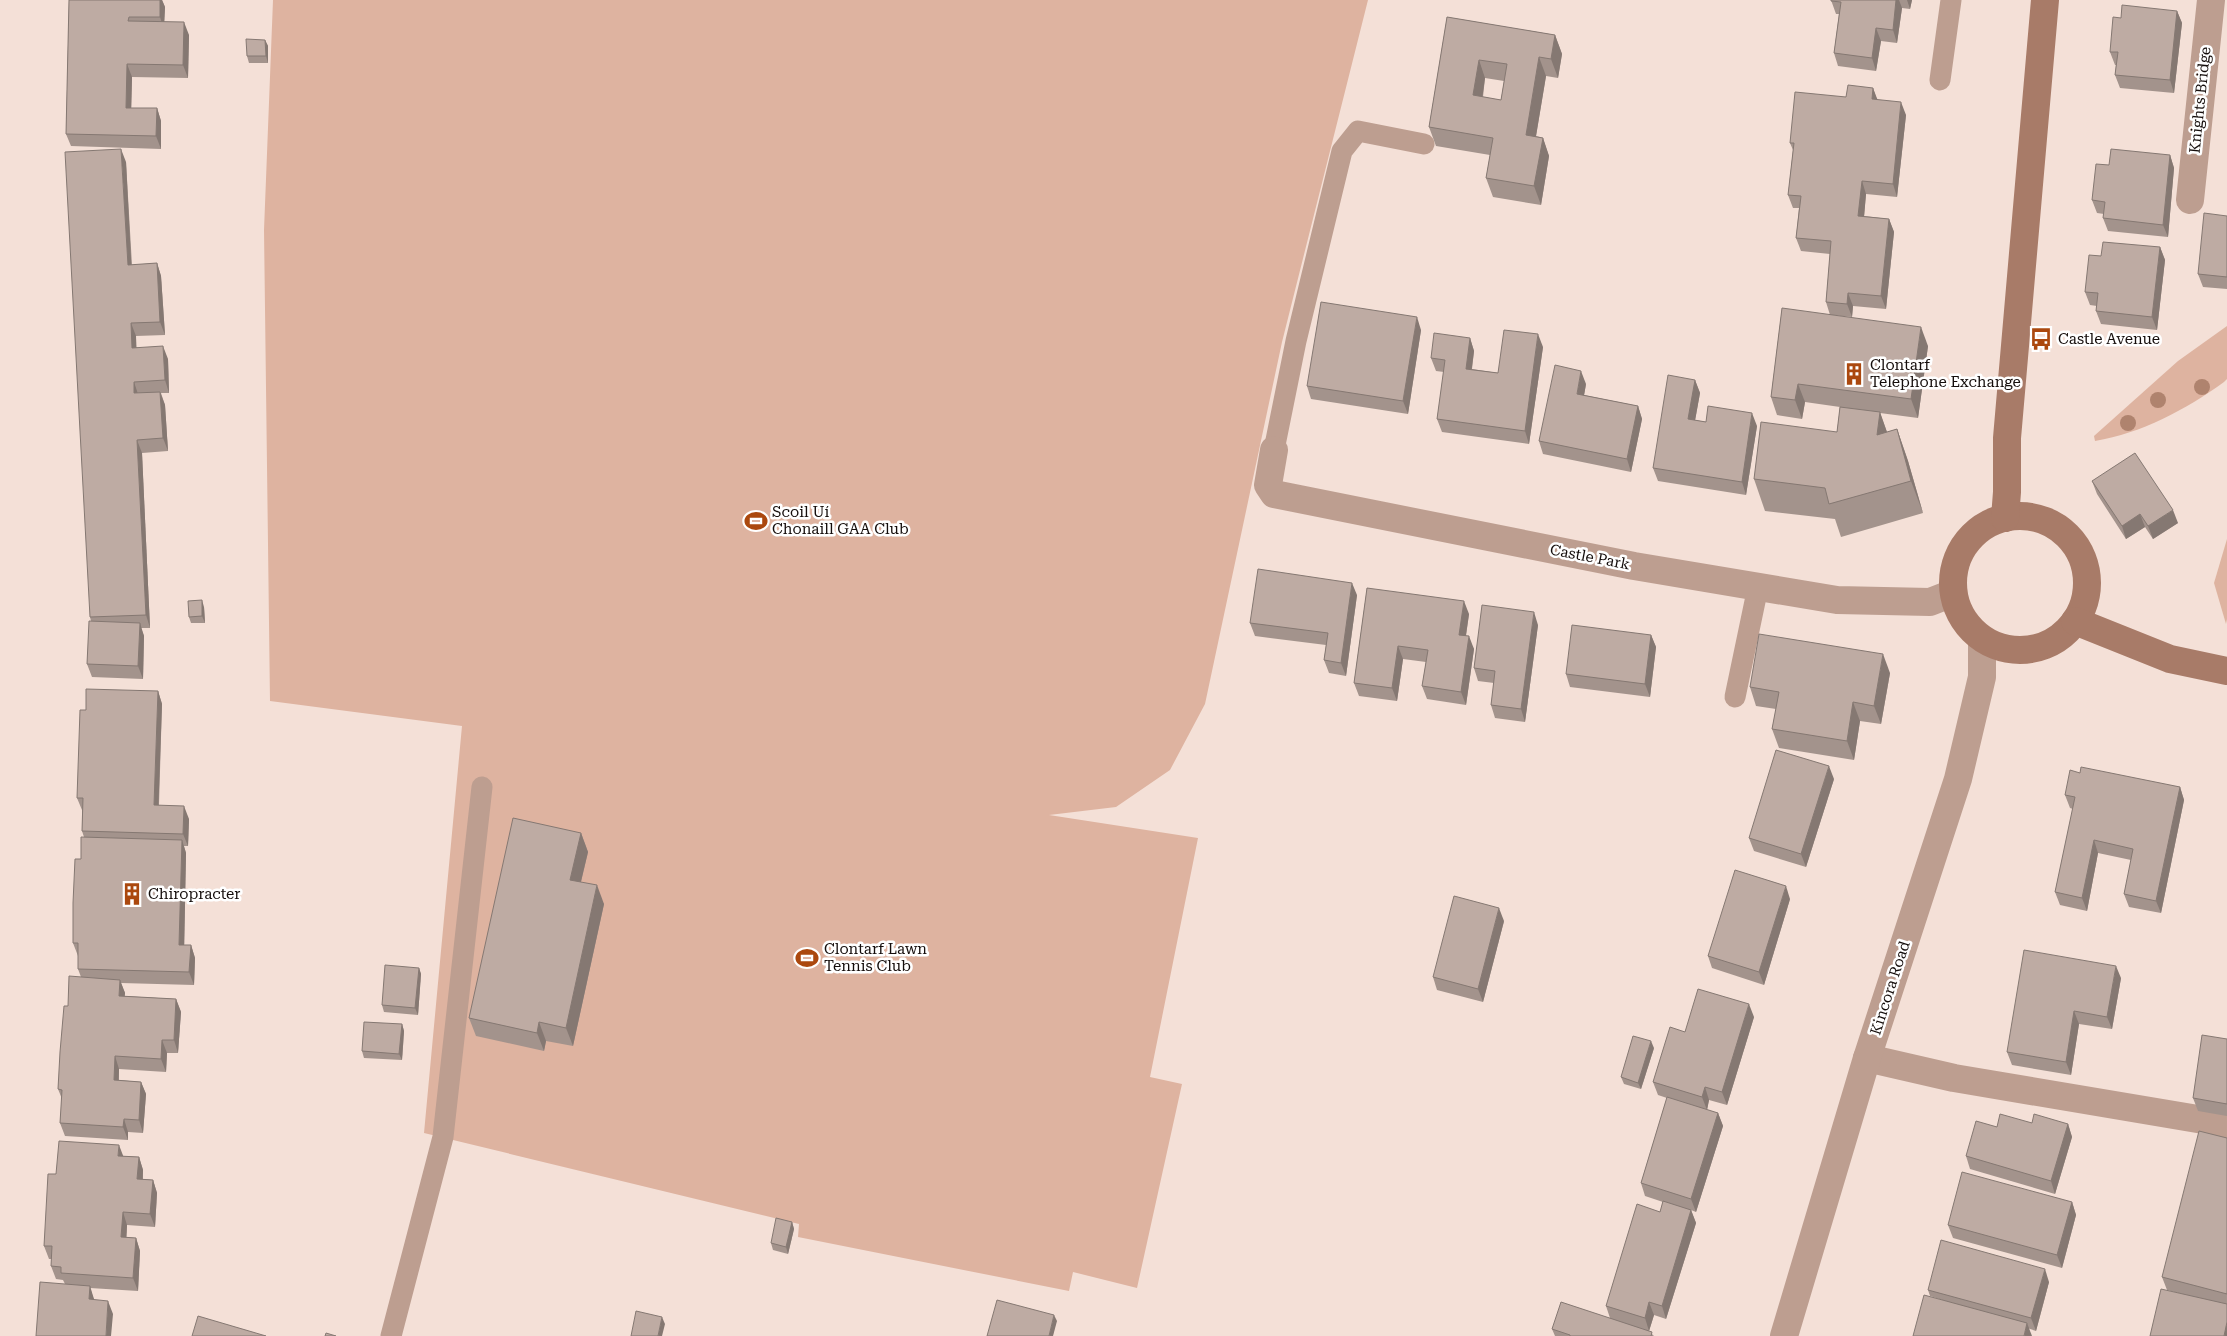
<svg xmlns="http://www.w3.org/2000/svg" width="2227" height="1336" viewBox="0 0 2227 1336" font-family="'Roboto Serif',serif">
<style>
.green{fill:#deb3a0}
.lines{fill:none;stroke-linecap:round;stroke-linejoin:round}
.lane{stroke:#bd9e90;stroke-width:21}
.street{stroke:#bd9e90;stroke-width:28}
.secondary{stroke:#a87b68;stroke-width:28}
.tree{fill:#af836e}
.wall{fill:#a3938c;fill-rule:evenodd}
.shaded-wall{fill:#857872}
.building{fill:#beaba3;stroke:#857872;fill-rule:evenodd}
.labels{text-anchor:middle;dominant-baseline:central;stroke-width:5;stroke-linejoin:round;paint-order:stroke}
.street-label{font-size:15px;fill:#140d0b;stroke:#fff}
.poi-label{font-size:15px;fill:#140d0b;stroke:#fff;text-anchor:start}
</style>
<rect width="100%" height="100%" fill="#f4e0d7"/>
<g class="green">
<polygon points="273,0 1368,0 1282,342 1205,704 1170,770 1116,807 1049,815 1198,838 1150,1077 1182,1084 1137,1288 1073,1272 1069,1291 798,1237 799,1224 424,1133 462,726 270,701 264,230"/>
<path d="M2227,326V379L2224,382C2185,410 2142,433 2095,441L2094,436L2178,361Z"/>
<polygon points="2227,539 2227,619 2226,624 2214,583"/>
</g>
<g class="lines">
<g class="lane">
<polyline points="1940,80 1951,0"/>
<polyline points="1274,450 1296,341 1342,151 1358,131 1424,144"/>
<polyline points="1735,697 1758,587"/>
<polyline points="391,1336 443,1137 482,787"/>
</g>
<g class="street">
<polyline points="2190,200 2211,0"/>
<polyline points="1274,450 1268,485 1274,494 1634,566 1837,600 1930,602 1953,593"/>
<polyline points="1867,1058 1954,1078 2227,1124"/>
<polyline points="1784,1336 1867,1058 1958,779 1982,677 1982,639"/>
</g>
<g class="secondary">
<circle cx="2020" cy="583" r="67"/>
<polyline points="2005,518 2007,492 2007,438 2045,0"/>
<polyline points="2075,621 2170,659 2227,671"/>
</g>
</g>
<g class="tree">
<circle cx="2202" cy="387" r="8"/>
<circle cx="2158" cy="400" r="8"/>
<circle cx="2128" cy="423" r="8"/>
</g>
<g class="wall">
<polygon points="69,0 162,0 165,7 164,22 189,35 188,78 132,77 131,108 157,108 161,121 161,149 71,146 66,134"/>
<polygon points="1831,0 1912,0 1910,9 1902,8 1897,43 1881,41 1876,71 1838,66 1834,53 1839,14 1836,14"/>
<polygon points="2177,11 2182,23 2174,93 2120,88 2115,75 2116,65 2115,65 2110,52"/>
<path d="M1447,17L1555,35L1562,54L1558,78L1546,76L1536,136L1543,138L1549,156L1541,205L1493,197L1486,178L1490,155L1436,146L1429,127ZM1485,78L1504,81L1501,100L1483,97Z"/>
<polygon points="265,40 268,46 268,63 249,63 247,56"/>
<polygon points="1873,88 1877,100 1906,115 1897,197 1866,194 1864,216 1889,219 1894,232 1886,309 1853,306 1852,317 1830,315 1826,302 1830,254 1801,251 1796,238 1799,208 1793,208 1788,195 1793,150 1790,143 1846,97"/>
<polygon points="2170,155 2174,168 2168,237 2108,231 2103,218 2104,214 2097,213 2092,200"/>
<polygon points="126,162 132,265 157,263 161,276 165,335 136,336 136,347 168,359 169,393 161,393 165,405 168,451 142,453 150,628 141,628 144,636 143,679 92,677 87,664 91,621 90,617"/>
<polygon points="2227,216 2227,289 2203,287 2198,274"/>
<polygon points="2160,247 2165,260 2157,330 2101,324 2096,311 2097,306 2090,305 2085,292 2101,256"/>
<polygon points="1782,308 1928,346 1918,418 1880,413 1887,432 1897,429 1908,461 1923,513 1841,537 1835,519 1765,511 1754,479 1837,432 1840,407 1805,402 1802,419 1777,415 1771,397"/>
<polygon points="1421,330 1408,414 1311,399 1307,386"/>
<polygon points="1470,338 1474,351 1472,369 1498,373 1543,347 1529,444 1442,432 1437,419 1444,372 1436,371 1431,358"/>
<polygon points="1695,380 1700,393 1695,420 1706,422 1757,426 1746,495 1658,481 1653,468"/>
<polygon points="1586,384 1584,395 1638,406 1642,419 1631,472 1543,454 1539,441"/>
<polygon points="2092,481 2178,523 2153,539 2145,527 2126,539 2097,494"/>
<polygon points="1367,588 1469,614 1466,636 1474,649 1466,705 1427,699 1422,686 1426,662 1403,659 1397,701 1359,696 1354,683"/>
<polygon points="1357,595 1346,676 1329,673 1324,660 1326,645 1255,636 1250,623"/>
<polygon points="204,607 205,623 191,623 189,617"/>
<polygon points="1538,625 1525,722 1495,718 1491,705 1494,683 1478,681 1474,668"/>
<polygon points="1651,635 1656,647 1650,697 1570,687 1566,674"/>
<polygon points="1890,673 1881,724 1860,721 1854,760 1779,748 1772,729 1776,709 1756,706 1750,687"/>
<polygon points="158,691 162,704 159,805 189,819 188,846 184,846 186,853 184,945 191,945 195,958 194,985 121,983 125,993 124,996 176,999 181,1012 178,1053 167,1053 166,1072 119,1069 119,1080 141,1082 146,1094 143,1133 128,1132 128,1140 65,1136 60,1123 62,1099 58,1089 68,1006 81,977 78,969 78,956 73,943 81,859 84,837 82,831 82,810 77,798 86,710"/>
<polygon points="2080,773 2180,787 2184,800 2161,913 2129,907 2124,894 2131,860 2098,853 2087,911 2060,905 2055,892 2073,809 2070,808 2065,795"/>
<polygon points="1834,779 1806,867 1754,851 1749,838"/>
<polygon points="581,833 588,852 581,882 604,904 573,1046 546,1041 544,1051 476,1036 469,1018"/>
<polygon points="1790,899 1764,985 1712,968 1708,956"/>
<polygon points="1504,921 1483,1002 1437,990 1433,977"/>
<polygon points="419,968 421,974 418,1015 384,1012 382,1005"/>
<polygon points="2121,978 2112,1029 2079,1024 2071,1075 2012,1065 2007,1052"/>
<polygon points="1754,1017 1727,1105 1709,1100 1707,1110 1718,1113 1723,1126 1696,1212 1691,1210 1696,1223 1666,1319 1654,1315 1649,1331 1654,1336 1555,1336 1552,1329 1610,1318 1606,1306 1660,1212 1663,1202 1645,1196 1641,1183 1667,1098 1658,1095 1653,1082 1685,1032"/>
<polygon points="402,1024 404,1031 402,1060 364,1058 362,1051"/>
<polygon points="2227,1039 2227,1116 2198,1111 2193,1098"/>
<polygon points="1654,1048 1641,1089 1624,1084 1621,1077"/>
<polygon points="2032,1123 2068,1124 2072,1137 2055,1194 1970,1169 1966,1156 1997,1127"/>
<polygon points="2227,1138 2227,1336 2182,1294 2167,1290 2162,1277"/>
<polygon points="123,1156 139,1157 143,1170 143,1179 153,1180 157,1193 155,1227 127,1225 126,1237 136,1238 140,1251 138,1291 90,1288 94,1300 113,1314 65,1284 63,1280 56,1279 51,1266 52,1259 49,1259 44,1246 56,1174"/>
<polygon points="2072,1202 2076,1215 2062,1268 1953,1238 1948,1225"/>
<polygon points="792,1222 794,1229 788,1254 773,1250 771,1243"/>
<polygon points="2049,1282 2036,1331 1930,1296 1928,1290"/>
</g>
<g class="shaded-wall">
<polygon points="160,0 162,0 165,7 164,30 160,17"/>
<polygon points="1896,0 1899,0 1902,8 1897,43 1893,30"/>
<polygon points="1907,0 1912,0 1910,9"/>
<polygon points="2177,11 2182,23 2174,93 2170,80"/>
<polygon points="184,22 189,35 188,78 183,65"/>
<polygon points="1876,28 1881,41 1876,71 1872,58"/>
<polygon points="1555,35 1562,54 1558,78 1551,59"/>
<polygon points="265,40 268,46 268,63 266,56"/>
<polygon points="1539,57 1546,76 1533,154 1526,135"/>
<polygon points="1479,60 1485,78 1480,114 1473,95"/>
<polygon points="127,64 132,77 131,120 126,108"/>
<polygon points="1873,88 1878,101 1872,99"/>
<polygon points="1901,102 1906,115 1897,197 1893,184"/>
<polygon points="157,108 161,121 161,149 156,136"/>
<polygon points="1543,138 1549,156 1541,205 1534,186"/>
<polygon points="121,149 126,162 132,278 128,265"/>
<polygon points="2170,155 2174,168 2168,237 2163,225"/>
<polygon points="1862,181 1866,194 1863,229 1858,216"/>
<polygon points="1889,219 1894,232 1886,309 1881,296"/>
<polygon points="2160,247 2165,260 2157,330 2152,317"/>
<polygon points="157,263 161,276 165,335 160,322"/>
<polygon points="1848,293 1853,306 1852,317 1847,304"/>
<polygon points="1417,317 1421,330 1408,414 1403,401"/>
<polygon points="131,323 136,336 137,360 132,348"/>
<polygon points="1921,327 1928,346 1918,418 1911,399"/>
<polygon points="1538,334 1543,347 1529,444 1525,431"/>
<polygon points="1470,338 1474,351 1470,382 1466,369"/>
<polygon points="163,346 168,359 169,393 165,380"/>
<polygon points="1581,371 1586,384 1582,407 1577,394"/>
<polygon points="1695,380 1700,393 1693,432 1688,419"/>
<polygon points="134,382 138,394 134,393"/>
<polygon points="1798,384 1805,402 1802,419 1795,400"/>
<polygon points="160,392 165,405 168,451 163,438"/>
<polygon points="1638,406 1642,419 1631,472 1627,459"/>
<polygon points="1880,412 1891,444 1877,435"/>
<polygon points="1752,413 1757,426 1746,495 1742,482"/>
<polygon points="1897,429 1908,461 1923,513 1911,481"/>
<polygon points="137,440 142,453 150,628 146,615"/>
<polygon points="2173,510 2178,523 2153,539 2148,526"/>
<polygon points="2140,514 2145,527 2126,539 2122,526"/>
<polygon points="1352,583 1357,595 1346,676 1341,663"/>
<polygon points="202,600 204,607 205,623 202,616"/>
<polygon points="1464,601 1469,614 1464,648 1459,635"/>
<polygon points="1534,612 1538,625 1525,722 1521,709"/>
<polygon points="140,623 144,636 143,679 138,666"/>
<polygon points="1651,635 1656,647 1650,697 1645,684"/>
<polygon points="1469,636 1474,649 1466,705 1461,692"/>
<polygon points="1398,646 1403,659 1397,701 1392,688"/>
<polygon points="1883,654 1890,673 1881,724 1874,706"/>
<polygon points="158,691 162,704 158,818 154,805"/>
<polygon points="1853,702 1860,721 1854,760 1847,741"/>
<polygon points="1829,766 1834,779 1806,867 1801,854"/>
<polygon points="2180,787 2184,800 2161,913 2156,901"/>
<polygon points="184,806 189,819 188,846 183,834"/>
<polygon points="581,833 588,852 577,898 570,880"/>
<polygon points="182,840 186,853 184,958 179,945"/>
<polygon points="2094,840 2098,853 2087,911 2082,898"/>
<polygon points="597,885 604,904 573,1046 566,1028"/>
<polygon points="1786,886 1790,899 1764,985 1759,972"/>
<polygon points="1499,908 1504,921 1483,1002 1478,989"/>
<polygon points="191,945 195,958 194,985 189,972"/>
<polygon points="2116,966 2121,978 2112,1029 2107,1017"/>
<polygon points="419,968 421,974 418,1015 415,1008"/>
<polygon points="120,980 125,993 124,1009 119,996"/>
<polygon points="176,999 181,1012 178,1053 174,1040"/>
<polygon points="1749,1004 1754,1017 1727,1105 1722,1092"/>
<polygon points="2074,1011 2079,1024 2071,1075 2066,1062"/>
<polygon points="539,1022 546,1041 544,1051 537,1033"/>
<polygon points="402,1024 404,1031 402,1060 399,1054"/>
<polygon points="162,1040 167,1053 166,1072 161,1059"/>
<polygon points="1651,1041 1654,1048 1641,1089 1638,1083"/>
<polygon points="115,1056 119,1069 118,1093 114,1080"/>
<polygon points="141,1082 146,1094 143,1133 139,1120"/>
<polygon points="1705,1087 1709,1100 1707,1110 1702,1097"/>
<polygon points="1718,1113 1723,1126 1696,1212 1691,1199"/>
<polygon points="124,1119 128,1132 128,1140 123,1127"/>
<polygon points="2068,1124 2072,1137 2055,1194 2051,1181"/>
<polygon points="119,1145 124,1158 118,1156"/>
<polygon points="139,1157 143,1170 142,1192 137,1179"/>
<polygon points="153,1180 157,1193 155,1227 150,1214"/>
<polygon points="2072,1202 2076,1215 2062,1268 2057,1255"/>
<polygon points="1691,1210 1696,1223 1666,1319 1662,1306"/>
<polygon points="123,1212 127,1225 126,1250 121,1237"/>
<polygon points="792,1222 794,1229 788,1254 786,1247"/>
<polygon points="136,1238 140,1251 138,1291 133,1278"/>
<polygon points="2045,1269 2049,1282 2036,1331 2031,1318"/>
<polygon points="90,1286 94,1299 94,1312 89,1299"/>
<polygon points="108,1301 113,1314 111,1336 106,1336"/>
<polygon points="1649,1302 1654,1315 1649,1331 1645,1318"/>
<polygon points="1054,1315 1057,1321 1053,1336 1049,1336"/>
<polygon points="662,1317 665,1324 662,1336 658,1336"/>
<polygon points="2227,1322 2227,1336 2224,1336"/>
<polygon points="2027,1323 2032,1336 2024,1336"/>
</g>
<g class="building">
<polygon points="69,0 160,0 160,17 129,17 128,21 184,22 183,65 127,64 126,108 157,108 156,136 66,134"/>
<polygon points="1831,0 1896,0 1893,30 1876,28 1872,58 1834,53 1841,2 1831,1"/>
<polygon points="2122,5 2177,11 2170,80 2115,75 2118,52 2110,52 2113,17 2121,18"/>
<path d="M1447,17L1555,35L1551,59L1539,57L1526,135L1543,138L1534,186L1486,178L1493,138L1429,127ZM1479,60L1507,64L1501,100L1473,95Z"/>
<polygon points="246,39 265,40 266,56 247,56"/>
<polygon points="1848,85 1873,88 1872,99 1901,102 1893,184 1862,181 1858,216 1889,219 1881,296 1848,293 1847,304 1826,302 1831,241 1796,238 1801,196 1788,195 1794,143 1790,143 1795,92 1846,97"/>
<polygon points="121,149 128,265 157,263 160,322 131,323 132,348 163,346 165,380 134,382 134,393 160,392 163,438 137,440 146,615 90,617 65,152"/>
<polygon points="2111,149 2170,155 2163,225 2103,218 2105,202 2092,200 2096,164 2109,165"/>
<polygon points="2204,213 2227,216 2227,277 2198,274"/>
<polygon points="2103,242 2160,247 2152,317 2096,311 2098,293 2085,292 2089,255 2101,256"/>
<polygon points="1321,302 1417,317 1403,401 1307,386"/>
<polygon points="1782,308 1921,327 1911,399 1798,384 1795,400 1771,397"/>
<polygon points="1504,330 1538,334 1525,431 1437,419 1445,360 1431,358 1434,333 1470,338 1466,369 1498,373"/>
<polygon points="1555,365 1581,371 1577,394 1638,406 1627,459 1539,441"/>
<polygon points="1668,375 1695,380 1688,419 1706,422 1708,406 1752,413 1742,482 1653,468"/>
<polygon points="1840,407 1880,412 1877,435 1897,429 1911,481 1829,504 1825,488 1754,479 1761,422 1837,432"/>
<polygon points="2135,453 2173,510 2148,526 2140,514 2122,526 2092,481"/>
<polygon points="1258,569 1352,583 1341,663 1324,660 1328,633 1250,623"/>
<polygon points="1367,588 1464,601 1459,635 1469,636 1461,692 1422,686 1428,650 1398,646 1392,688 1354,683"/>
<polygon points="202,600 202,616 189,617 188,601"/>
<polygon points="1482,605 1534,612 1521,709 1491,705 1495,671 1474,668"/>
<polygon points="89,621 140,623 138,666 87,664"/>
<polygon points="1572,625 1651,635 1645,684 1566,674"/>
<polygon points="1759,634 1883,654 1874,706 1853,702 1847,741 1772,729 1779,692 1750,687"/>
<polygon points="86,689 158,691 154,805 184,806 183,834 82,831 83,798 77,798 80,710 86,710"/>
<polygon points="1776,750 1829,766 1801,854 1749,838"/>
<polygon points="2081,767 2180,787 2156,901 2124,894 2133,849 2094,840 2082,898 2055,892 2075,797 2065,795 2070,770 2080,773"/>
<polygon points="513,818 581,833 570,880 597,885 566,1028 539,1022 537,1033 469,1018"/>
<polygon points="81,837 182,840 179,945 191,945 189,972 78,969 78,943 73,943 73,903 75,859 81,859"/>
<polygon points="1735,870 1786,886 1759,972 1708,956"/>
<polygon points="1454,896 1499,908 1478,989 1433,977"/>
<polygon points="2024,950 2116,966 2107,1017 2074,1011 2066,1062 2007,1052"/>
<polygon points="385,965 419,968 415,1008 382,1005"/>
<polygon points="69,976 120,980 119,996 176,999 174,1040 162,1040 161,1059 115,1056 114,1080 141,1082 139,1120 124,1119 123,1127 60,1123 62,1090 58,1089 60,1052 64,1006 68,1006"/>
<polygon points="1698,989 1749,1004 1722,1092 1705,1087 1702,1097 1653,1082 1670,1027 1685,1032"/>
<polygon points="364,1022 402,1024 399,1054 362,1051"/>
<polygon points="2202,1035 2227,1039 2227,1104 2193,1098"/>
<polygon points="1633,1036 1651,1041 1638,1083 1621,1077"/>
<polygon points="1667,1097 1718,1113 1691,1199 1641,1183"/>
<polygon points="2000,1114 2032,1123 2034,1114 2068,1124 2051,1181 1966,1156 1976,1121 1997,1127"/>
<polygon points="2199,1131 2227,1138 2227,1294 2162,1277"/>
<polygon points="59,1141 119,1145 118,1156 139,1157 137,1179 153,1180 150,1214 123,1212 121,1237 136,1238 133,1278 61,1273 61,1267 51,1266 52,1246 44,1246 48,1174 56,1174"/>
<polygon points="1962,1172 2072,1202 2057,1255 1948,1225"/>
<polygon points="1663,1201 1691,1210 1662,1306 1649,1302 1645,1318 1606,1306 1637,1204 1660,1212"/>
<polygon points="776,1218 792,1222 786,1247 771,1243"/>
<polygon points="1941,1240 2045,1269 2031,1318 1928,1290"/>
<polygon points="40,1282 90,1286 89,1299 108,1301 106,1336 36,1336"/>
<polygon points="2161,1289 2227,1304 2227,1322 2224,1336 2150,1336"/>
<polygon points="1924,1295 2027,1323 2024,1336 1913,1336"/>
<polygon points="997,1300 1054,1315 1049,1336 987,1336"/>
<polygon points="1561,1302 1652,1332 1651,1336 1570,1336 1570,1335 1552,1329"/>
<polygon points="636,1311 662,1317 658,1336 631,1336"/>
<polygon points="198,1316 266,1336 192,1336"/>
<polygon points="326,1333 336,1336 325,1336"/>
</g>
<defs>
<symbol id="bus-bare" viewBox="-9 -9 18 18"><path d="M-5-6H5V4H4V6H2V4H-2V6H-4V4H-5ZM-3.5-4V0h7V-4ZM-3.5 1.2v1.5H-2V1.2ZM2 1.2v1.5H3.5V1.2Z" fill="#ab480e" stroke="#fff" stroke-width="2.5" paint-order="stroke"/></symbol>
<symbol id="building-bare" viewBox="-9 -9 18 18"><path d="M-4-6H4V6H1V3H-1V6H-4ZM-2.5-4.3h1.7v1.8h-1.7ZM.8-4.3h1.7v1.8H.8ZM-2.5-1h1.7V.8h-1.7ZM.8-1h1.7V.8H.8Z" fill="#ab480e" stroke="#fff" stroke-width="2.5" paint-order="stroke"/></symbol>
<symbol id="stadium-bare" viewBox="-9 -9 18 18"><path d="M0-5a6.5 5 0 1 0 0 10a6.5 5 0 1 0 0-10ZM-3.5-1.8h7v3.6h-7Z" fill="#ab480e" stroke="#fff" stroke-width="2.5" paint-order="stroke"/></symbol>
</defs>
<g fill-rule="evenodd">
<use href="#bus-bare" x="2025" y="323" width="32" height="32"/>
<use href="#building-bare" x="1838" y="358" width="32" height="32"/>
<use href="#stadium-bare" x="740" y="505" width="32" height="32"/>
<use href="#building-bare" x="116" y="878" width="32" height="32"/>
<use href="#stadium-bare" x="791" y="942" width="32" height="32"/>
</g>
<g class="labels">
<g class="street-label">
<text transform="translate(2200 100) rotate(-84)">Knights Bridge</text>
<text transform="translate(1590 557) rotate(11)">Castle Park</text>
<text transform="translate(1890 988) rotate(-72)">Kincora Road</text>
</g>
<g class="poi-label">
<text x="2058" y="339">Castle Avenue</text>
<text x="1870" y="365">Clontarf<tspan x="1870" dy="17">Telephone Exchange</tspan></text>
<text x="772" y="512">Scoil Uí<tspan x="772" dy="17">Chonaill GAA Club</tspan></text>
<text x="148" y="894">Chiropracter</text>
<text x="824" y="949">Clontarf Lawn<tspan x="824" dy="17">Tennis Club</tspan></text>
</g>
</g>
</svg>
